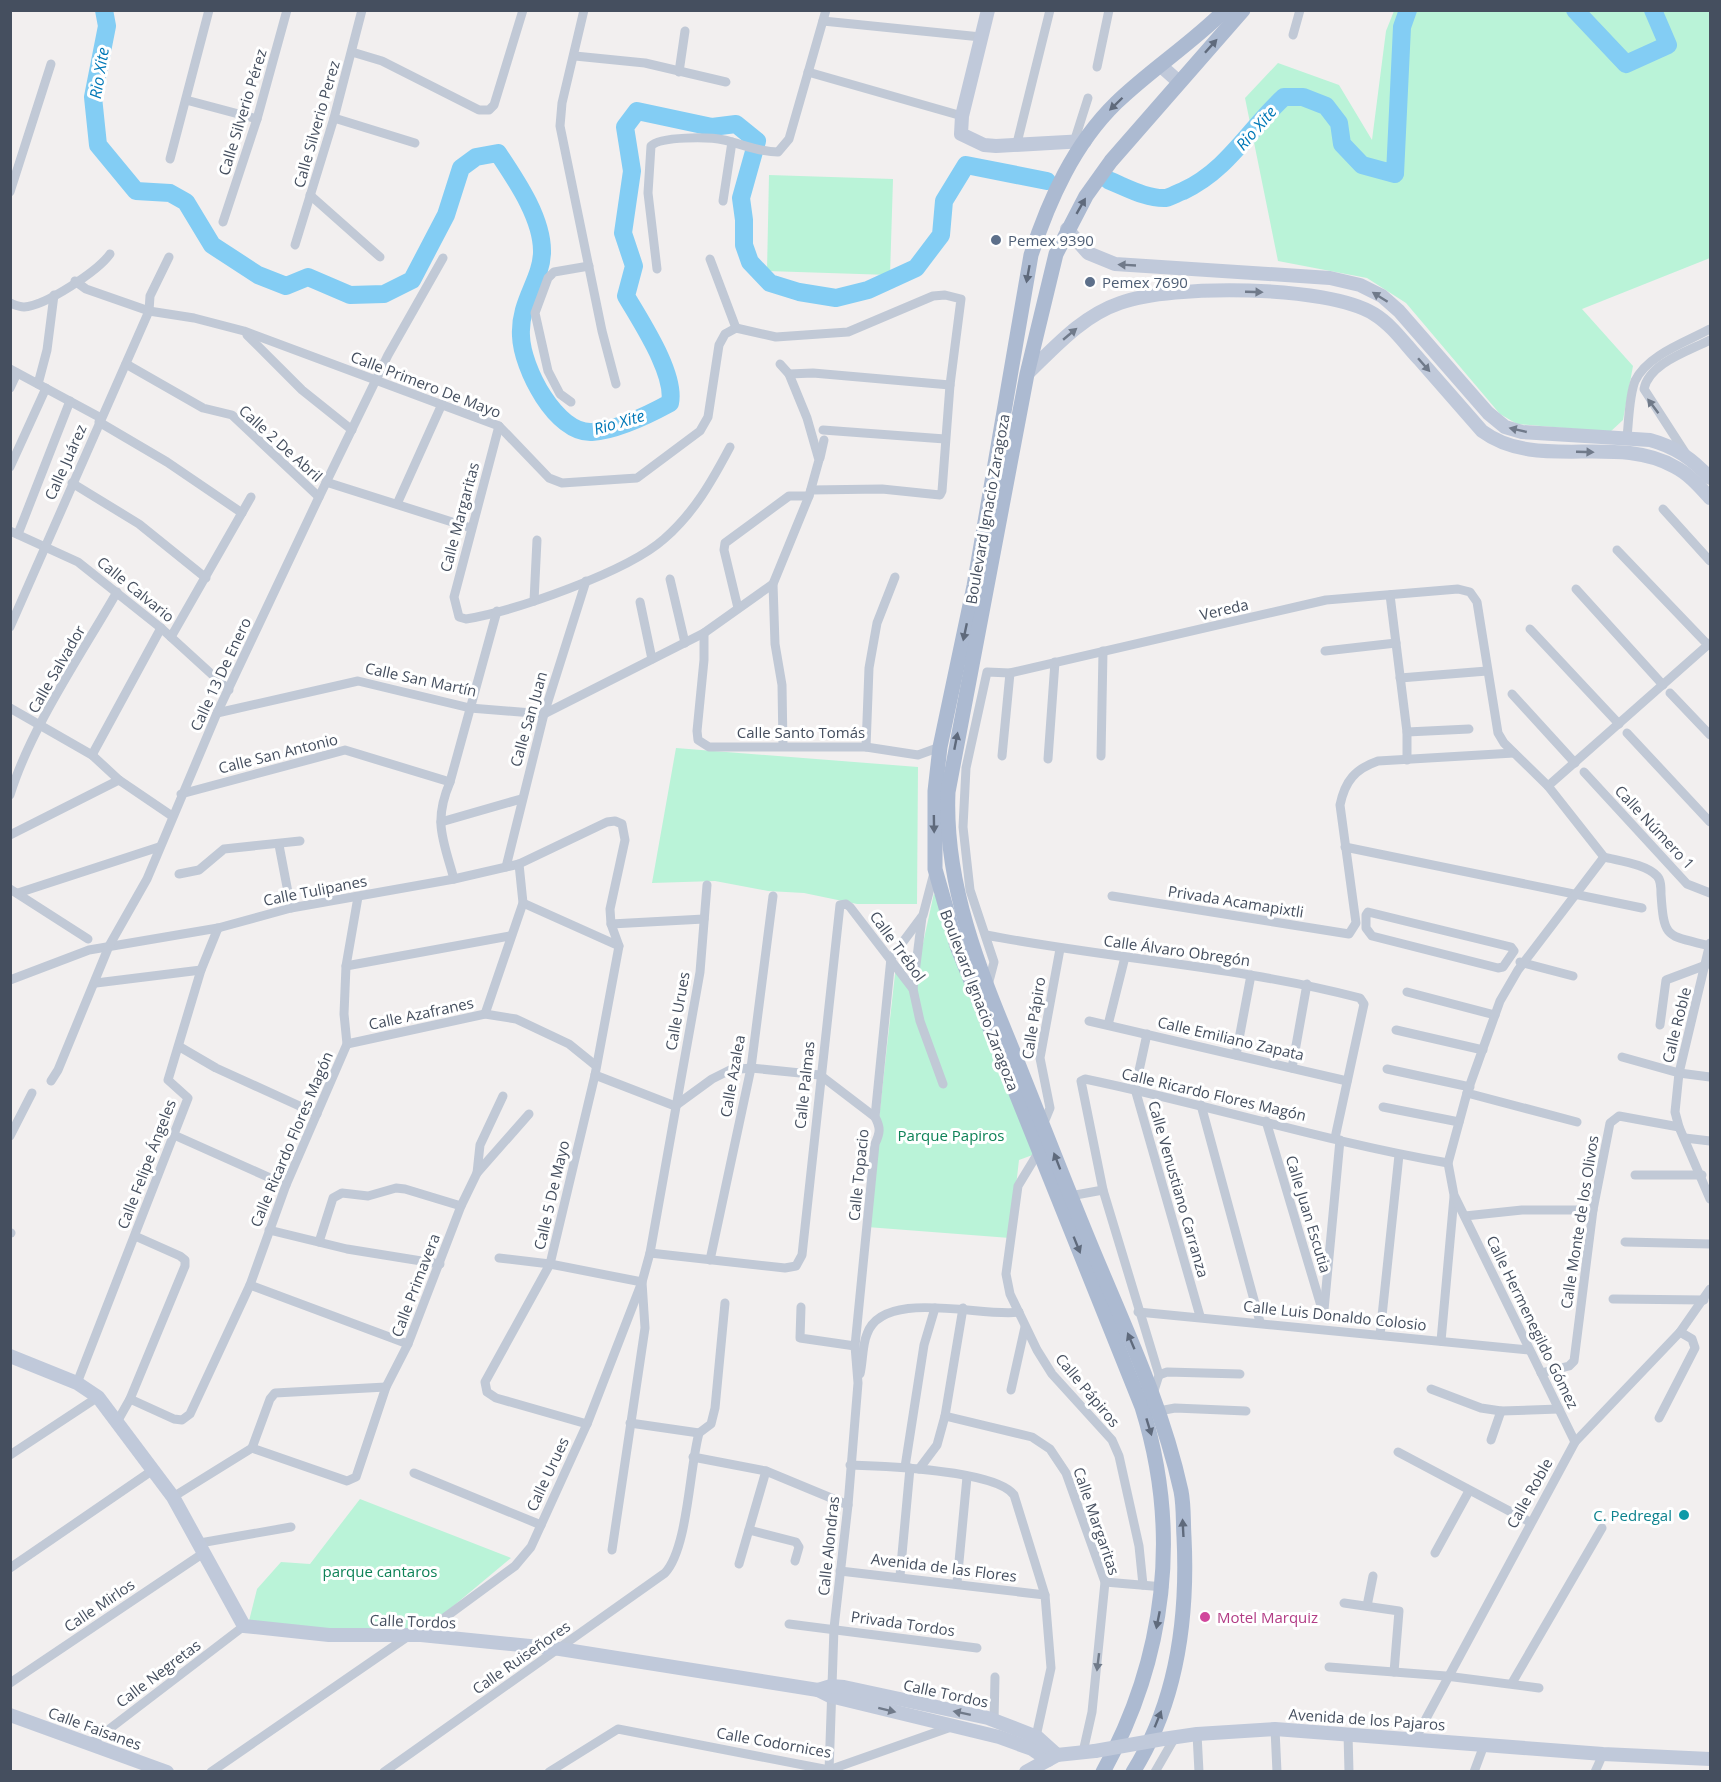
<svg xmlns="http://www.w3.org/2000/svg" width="1721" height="1782" viewBox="0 0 1721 1782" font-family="'Open Sans',sans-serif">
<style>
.green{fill:#baf3d8}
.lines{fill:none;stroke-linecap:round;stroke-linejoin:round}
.river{stroke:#83cdf4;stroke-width:18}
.street{stroke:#c1c9d6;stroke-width:9}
.secondary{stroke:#c0c9da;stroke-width:14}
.primary{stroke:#acbad1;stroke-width:15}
.secondary-bridge{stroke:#c0c9da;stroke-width:14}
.oneway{fill:#5f6a7c}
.oneway2{fill:#707a8a}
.oneway3{fill:#707a89}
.service-dot{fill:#5c6f8a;stroke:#fff;stroke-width:2}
.culture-dot{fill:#0f9aa8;stroke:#fff;stroke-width:2}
.hotel-dot{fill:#d1479c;stroke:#fff;stroke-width:2}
.labels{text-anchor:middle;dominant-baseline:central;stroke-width:6;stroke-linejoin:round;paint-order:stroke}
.street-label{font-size:15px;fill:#454f5f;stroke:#fff}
.service-label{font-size:15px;fill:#4e5e75;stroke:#fff;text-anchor:start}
.park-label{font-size:15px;fill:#0e8257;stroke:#fff}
.culture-label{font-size:15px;fill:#0d838f;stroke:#fff;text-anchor:end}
.hotel-label{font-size:15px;fill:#b23c85;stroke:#fff;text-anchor:start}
.water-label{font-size:16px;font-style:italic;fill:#0078b7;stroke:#fff}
</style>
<rect width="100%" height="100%" fill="#f2efef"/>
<g class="green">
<polygon points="1394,11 1710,11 1710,258 1582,309 1633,366 1623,420 1610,432 1517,424 1500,414 1406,303 1367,278 1278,261 1245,98 1278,63 1339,85 1372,140 1386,31"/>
<polygon points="769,175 893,179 890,275 767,271"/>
<polygon points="676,748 918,767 917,904 857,904 804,893 768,891 715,881 652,883"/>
<polygon points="934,893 1038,1153 1019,1160 1010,1238 867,1227 896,965 913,989"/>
<polygon points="360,1499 511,1558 421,1633 248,1625 257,1589 281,1562 310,1564"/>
</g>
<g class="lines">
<g class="river">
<path d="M104,10L107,26L93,97L98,145L136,191L170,193L186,202L212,245L258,275L286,286L308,277L350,295L384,294L412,280L446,215L461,168L476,157L498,153C516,180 543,219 542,253C541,281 519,302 521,336C522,368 556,434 592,432C618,430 648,415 670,403C676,374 641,322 626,296L634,266L623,233L632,171L625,127L637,111L712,127L736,124L757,141L741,198L744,220V245L750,262L770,283L799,292L836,298L868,290L916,268L941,235L944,201L966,165L1047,181"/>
<polyline points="1575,10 1626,64 1668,45 1653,10"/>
<path d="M1108,180C1126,187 1146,199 1166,198C1171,197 1177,193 1183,191C1228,170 1249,129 1284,97H1303L1326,106L1339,123L1342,144L1362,165L1395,174L1402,27L1408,10"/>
</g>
<g class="street">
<polyline points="584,10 562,103 560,126 602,331 616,384"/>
<polyline points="823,21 981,37"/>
<polyline points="1293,35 1300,10"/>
<polyline points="352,52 382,61 479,110 489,110 494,105 523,10"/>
<polyline points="575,56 645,63 726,82"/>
<polyline points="1097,67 1109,10"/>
<polyline points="679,72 685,31"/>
<polyline points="808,72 962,116"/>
<polyline points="186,100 257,119"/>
<polyline points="334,118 415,143"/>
<polyline points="1074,142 1088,98"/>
<polyline points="1016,147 1050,10"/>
<polyline points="170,159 209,10"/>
<polyline points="10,192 51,64"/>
<polyline points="310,195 380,257"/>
<polyline points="723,201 732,142"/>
<polyline points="223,222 257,119 287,10"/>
<polyline points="295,245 334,118 362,10"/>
<polyline points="710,259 736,328"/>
<path d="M657,269L648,193L651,146C660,136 710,137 724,140C742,144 758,152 778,152L789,139L826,10"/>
<polyline points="75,281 86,289 149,311 194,318 244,331 499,426 549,478 562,483 637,478 700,431 708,417 719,345 725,334 736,328"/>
<path d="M10,303C15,305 19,307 24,307C45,306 98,271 110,254"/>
<polyline points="736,328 776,337 848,332 933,296 945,295 961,299 950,385 942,491 940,495 882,489 811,490"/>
<polyline points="247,335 302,390 352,430"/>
<polyline points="126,364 203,408 232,415 319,497"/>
<polyline points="780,364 789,374 807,418 819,460 809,496 773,584 775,644 782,685 783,746"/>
<polyline points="10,369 101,418"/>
<polyline points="789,374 813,373 950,385"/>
<polyline points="38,384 47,350 54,295"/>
<polyline points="10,388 17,373"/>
<polyline points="571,402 560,394 548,371 535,313 548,278 554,272 589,266"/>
<polyline points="99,422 167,462 242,513"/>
<path d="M499,426L454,597L459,617L466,619C515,611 627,572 664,539C694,513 712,481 730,447"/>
<polyline points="823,430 945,439"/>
<path d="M1627,437C1629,419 1629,397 1635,381C1647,355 1686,342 1710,329"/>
<path d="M1686,454L1644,389C1649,363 1689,351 1710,340"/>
<polyline points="820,458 824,440"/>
<polyline points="10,467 46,388"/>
<polyline points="326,482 471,528"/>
<polyline points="72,483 139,524 206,578"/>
<polyline points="397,504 442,404"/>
<polyline points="1663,509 1710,561"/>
<polyline points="10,531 78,562 161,628 229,690"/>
<polyline points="18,534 70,401"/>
<polyline points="1617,550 1708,645"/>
<polyline points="670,579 685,643"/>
<polyline points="1576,589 1663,685"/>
<polyline points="1390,595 1407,732 1407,760"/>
<polyline points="534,601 537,540"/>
<polyline points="640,602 652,659"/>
<polyline points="738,608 724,550 725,543 789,496 809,496"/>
<polyline points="10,627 149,311 150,296 169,257"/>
<polyline points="1530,629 1619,724"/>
<polyline points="704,633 704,660 697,731 698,740 709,747 866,747 918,755 940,747"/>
<polyline points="171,637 251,497"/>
<polyline points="1325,651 1396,643"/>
<polyline points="1400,678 1487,671"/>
<polyline points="1670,693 1710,735"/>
<polyline points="1512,694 1575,763"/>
<polyline points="10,708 92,755 119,780 172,816"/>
<polyline points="217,713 358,681 470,708 544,714 704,633 773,584"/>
<polyline points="1407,732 1469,729"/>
<polyline points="1627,733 1710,822"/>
<polyline points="866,747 869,668 877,623 895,577"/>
<polyline points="92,755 161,628"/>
<polyline points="1002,756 1010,673"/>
<polyline points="1101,756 1103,651"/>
<polyline points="1048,759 1055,662"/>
<polyline points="1584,772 1687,884 1710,893"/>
<polyline points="1548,786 1710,643"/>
<polyline points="181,794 345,750 450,782"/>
<path d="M10,795C30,729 82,653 117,592"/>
<polyline points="441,822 521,799"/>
<polyline points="10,835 119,780"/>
<polyline points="279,845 291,908"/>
<polyline points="1345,847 1642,908"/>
<path d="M1604,857C1619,861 1646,864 1657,876C1661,880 1661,887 1661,894C1664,940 1667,935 1710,946"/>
<polyline points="506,867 544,714 586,581"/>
<polyline points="179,874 199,870 224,849 300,841"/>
<path d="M454,879C443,839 433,822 450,782L497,611"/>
<polyline points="10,889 88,939"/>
<polyline points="18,893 159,847"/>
<path d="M1112,896L1349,934L1356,923L1340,805C1345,781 1355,769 1378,761L1514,753"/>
<polyline points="523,903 619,946"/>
<polygon points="1368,912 1511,947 1514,951 1503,967 1498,968 1372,936 1366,928 1366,915"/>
<polyline points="611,924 704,919"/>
<path d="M986,935C1110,959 1238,966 1360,998L1364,1004L1335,1138"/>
<polyline points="1710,943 1679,1073 1675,1112 1679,1127 1710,1199"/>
<polyline points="1520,962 1573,976"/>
<polyline points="346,966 510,936"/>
<polyline points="10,980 89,950 218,928 291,908 454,879 519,864 607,822 615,821 622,824 625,840 610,909 611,924 619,946 595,1075 550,1264 485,1382 487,1392 496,1398 587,1424"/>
<polyline points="96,983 201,970"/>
<polyline points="988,985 994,962 970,890 963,827 966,768 987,672 1010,673 1326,600 1458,589 1470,592 1477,602 1498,733 1504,743 1548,786 1604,857"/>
<polyline points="913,989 922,917"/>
<polyline points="1407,992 1495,1015"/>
<polyline points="485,1014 523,903 519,864"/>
<polyline points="1089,1021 1347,1081"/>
<polyline points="1108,1025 1125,957"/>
<polyline points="1660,1025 1666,980 1706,965"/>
<polyline points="1396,1030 1483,1050"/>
<polyline points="1147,1034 1135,1089 1200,1316"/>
<polyline points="347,1044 485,1014 516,1019 569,1044 595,1065"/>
<polyline points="180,1047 216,1068 317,1114"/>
<polyline points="1236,1055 1251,975"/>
<polyline points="1622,1057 1679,1073 1710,1077"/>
<polyline points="1292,1068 1307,984"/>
<polyline points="1387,1069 1470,1087"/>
<polyline points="595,1075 675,1106 712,1079 730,1070 751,1068 820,1075 875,1117"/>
<polyline points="51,1081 58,1070 109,946 147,879 217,713 319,497 388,355 443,258"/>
<polyline points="1467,1093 1577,1122"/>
<polyline points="1201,1105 1260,1322"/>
<polyline points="1383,1107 1459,1122"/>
<polyline points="1266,1121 1324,1316"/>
<polyline points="1043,1125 1050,1108 1040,1058 1060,949"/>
<polyline points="174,1135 286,1185"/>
<polyline points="10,1136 32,1093"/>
<polyline points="1685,1138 1710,1141"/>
<polyline points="1038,1153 1018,1186 1006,1274 1010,1294 1037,1350 1052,1374 1112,1440 1119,1456 1139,1546 1143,1585"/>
<polyline points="477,1173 480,1145 503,1096"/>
<polyline points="1635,1175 1702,1175"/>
<polyline points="1070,1196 1103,1190"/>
<polyline points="1465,1216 1522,1210 1593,1210"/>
<polyline points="269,1230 347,1249 440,1264"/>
<polyline points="10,1233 11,1233"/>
<polyline points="319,1242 333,1198 342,1193 368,1196 396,1188 405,1189 461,1206"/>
<polyline points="1625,1242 1710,1244"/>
<polyline points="650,1253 785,1268 796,1266 802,1255 840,905 846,904 850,907 913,989 920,1021 943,1084"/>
<polyline points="499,1258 550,1264 642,1282 645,1328 612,1550"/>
<polyline points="710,1260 751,1068 773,896"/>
<polyline points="250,1285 408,1344"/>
<polyline points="1613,1299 1704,1300"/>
<polyline points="801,1307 800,1338 855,1346"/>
<polyline points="1324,1310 1340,1140"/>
<polyline points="1138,1312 1529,1350"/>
<polyline points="1380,1335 1399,1155"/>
<polyline points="1441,1341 1454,1197"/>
<polyline points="1541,1373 1569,1366 1574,1361 1593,1210 1610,1123 1619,1116 1679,1127"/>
<path d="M860,1374C863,1362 862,1346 867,1334C883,1287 984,1318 1019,1312"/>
<polyline points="1159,1375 1167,1372 1240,1374"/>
<polyline points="77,1383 188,1098 168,1080 201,970 218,928"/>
<polyline points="1431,1389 1481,1408 1501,1411 1559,1409"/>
<polyline points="1011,1390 1025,1327"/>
<path d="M1153,1394L1159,1375L1103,1190L1081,1081L1085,1079C1206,1104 1326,1142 1448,1163"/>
<polyline points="130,1399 174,1419 182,1420 190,1414 250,1285 286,1185 347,1044 344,1014 346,966 358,897"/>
<polyline points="1159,1411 1175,1408 1246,1411"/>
<polyline points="945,1416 1032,1437 1050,1449 1066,1473 1105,1582 1092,1712 1083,1752"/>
<polyline points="1659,1418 1695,1348 1692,1339 1680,1332"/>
<polyline points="117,1422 130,1399 185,1266 185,1260 180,1256 135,1236"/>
<polyline points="630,1423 699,1433"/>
<polyline points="699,1433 711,1424 715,1408 725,1303"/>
<polyline points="1491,1440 1501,1411"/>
<polyline points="1575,1442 1454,1195 1448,1163 1467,1093 1500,1001 1518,970 1604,857"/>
<polyline points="252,1448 347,1481 356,1477 386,1387 408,1344 461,1206 477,1173 529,1114"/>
<polyline points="252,1448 270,1399 275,1393 386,1387"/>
<polyline points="1398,1452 1530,1522"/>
<polyline points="10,1455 98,1397"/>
<polyline points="693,1457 766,1471 848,1505"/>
<path d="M850,1465C882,1466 996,1470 1014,1495L1045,1595L1051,1668L1035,1741"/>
<polyline points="905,1467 924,1345 935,1308"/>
<polyline points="919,1469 937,1445 945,1416 963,1308"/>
<polyline points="414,1473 541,1525"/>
<polyline points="173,1497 252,1448"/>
<polyline points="749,1530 796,1542 799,1547 795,1561"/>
<polyline points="200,1543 291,1527"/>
<polyline points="1435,1553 1469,1491"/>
<polyline points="739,1564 766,1471"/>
<polyline points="10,1568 153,1470"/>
<polyline points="840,1571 1045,1595"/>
<polyline points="900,1576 910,1468"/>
<polyline points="1105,1582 1164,1587"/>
<polyline points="957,1583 967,1477"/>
<polyline points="1344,1603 1399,1611 1394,1672"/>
<polyline points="1367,1606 1373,1576"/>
<polyline points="789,1624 977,1648"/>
<polyline points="421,1635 515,1566 531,1547 587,1424 642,1282 650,1253 700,972 707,885"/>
<polyline points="1329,1667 1446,1676 1539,1688"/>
<polyline points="10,1683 205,1552"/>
<polyline points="1512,1683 1602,1528"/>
<polyline points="994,1721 995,1677"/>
<polyline points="1275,1729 1277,1772"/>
<polyline points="1197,1734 1199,1772"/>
<polyline points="1348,1734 1349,1772"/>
<polyline points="1415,1739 1575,1442 1680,1332 1710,1289"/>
<polyline points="91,1743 244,1626"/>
<polyline points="211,1772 410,1635"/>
<path d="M384,1772L665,1573C688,1548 689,1470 699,1433"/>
<polyline points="549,1772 618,1729 829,1770 954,1726"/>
<path d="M829,1772L834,1628L848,1505L858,1383L855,1346L875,1144C880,1133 881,1128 875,1117L891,958L923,915L934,873"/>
<polyline points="1155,1772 1174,1739"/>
<polyline points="1474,1772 1484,1745"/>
<polyline points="1595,1772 1603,1754"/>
</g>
<g class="secondary">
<polyline points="988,10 962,116 961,134 984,145 996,146 1085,141"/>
<polyline points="1161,66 1179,82"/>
<path d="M1067,229L1088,253L1115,264L1330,278L1360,285L1382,296L1399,311L1488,413L1505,427L1522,432L1650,440C1676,447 1692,459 1710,478"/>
<path d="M1027,374C1055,347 1082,316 1120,303C1172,284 1328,285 1374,314C1392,325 1405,344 1419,359C1440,383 1461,407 1482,431C1537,472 1616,433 1675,467C1689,474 1700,487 1710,498"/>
<polyline points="10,1356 77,1383 98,1397 173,1497 244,1626 329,1635 421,1635 560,1649 818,1690 830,1696 999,1737 1032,1749 1048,1760"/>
<polyline points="818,1690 831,1686 844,1687 988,1718 1037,1737 1057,1755"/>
<polyline points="10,1715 167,1772"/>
<polyline points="1163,1739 1197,1734 1275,1729 1603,1754 1710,1759"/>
<polyline points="1026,1772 1057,1755 1095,1751"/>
</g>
<g class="primary">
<path d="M1103,1772C1166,1658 1181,1531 1142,1407L957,946L935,869V791L940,747L974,586L1031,255C1049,200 1074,144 1116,103C1150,70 1191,44 1225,10"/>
<path d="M1133,1772C1177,1702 1188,1618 1184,1537C1183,1522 1184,1506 1181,1491C1163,1409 1128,1334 1096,1258C1068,1191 1042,1123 1015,1056C980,971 944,885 948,792L1027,374L1056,254L1086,196L1111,161L1243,10"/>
</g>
<polyline class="secondary-bridge" points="1095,1751 1163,1739"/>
</g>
<defs><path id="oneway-solid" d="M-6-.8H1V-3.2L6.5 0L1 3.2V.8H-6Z" transform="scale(1.5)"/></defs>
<g class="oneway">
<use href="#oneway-solid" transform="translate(1211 46) rotate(-48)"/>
<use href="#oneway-solid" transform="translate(1116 104) rotate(136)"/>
<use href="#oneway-solid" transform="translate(1081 206) rotate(-60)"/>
<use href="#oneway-solid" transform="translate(1028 274) rotate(100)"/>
<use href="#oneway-solid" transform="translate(965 632) rotate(102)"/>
<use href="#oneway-solid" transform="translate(956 741) rotate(-79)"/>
<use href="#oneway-solid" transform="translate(934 824) rotate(89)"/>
<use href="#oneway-solid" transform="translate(1057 1161) rotate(-111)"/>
<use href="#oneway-solid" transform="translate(1077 1245) rotate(68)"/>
<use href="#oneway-solid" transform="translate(1131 1341) rotate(-113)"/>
<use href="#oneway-solid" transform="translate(1149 1427) rotate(73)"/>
<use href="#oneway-solid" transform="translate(1183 1528) rotate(-93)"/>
<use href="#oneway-solid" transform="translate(1158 1620) rotate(101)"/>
<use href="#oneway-solid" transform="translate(1158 1719) rotate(-68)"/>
</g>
<g class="oneway2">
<use href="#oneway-solid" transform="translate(1127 265) rotate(-177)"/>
<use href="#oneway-solid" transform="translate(1254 292) rotate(2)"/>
<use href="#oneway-solid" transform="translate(1380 297) rotate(-148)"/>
<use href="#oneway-solid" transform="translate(1070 334) rotate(-40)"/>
<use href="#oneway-solid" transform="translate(1424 365) rotate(49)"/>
<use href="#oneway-solid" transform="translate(1518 430) rotate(-167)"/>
<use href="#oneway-solid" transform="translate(1585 452) rotate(2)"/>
<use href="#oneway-solid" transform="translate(887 1710) rotate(14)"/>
<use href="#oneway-solid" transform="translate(962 1713) rotate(-168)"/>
</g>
<g class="oneway3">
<use href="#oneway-solid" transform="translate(1653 406) rotate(-127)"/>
<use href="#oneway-solid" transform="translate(1098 1662) rotate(97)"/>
</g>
<g class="service-dot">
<circle cx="996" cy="240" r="6"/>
<circle cx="1090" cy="282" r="6"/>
</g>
<circle class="culture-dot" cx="1684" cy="1515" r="6"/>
<circle class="hotel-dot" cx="1205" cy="1617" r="6"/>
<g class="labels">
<g class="street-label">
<text transform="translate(242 112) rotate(-73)">Calle Silverio Pérez</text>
<text transform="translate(316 124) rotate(-74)">Calle Silverio Perez</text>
<text transform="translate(426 384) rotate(21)">Calle Primero De Mayo</text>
<text transform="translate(281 443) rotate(42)">Calle 2 De Abril</text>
<text transform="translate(65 462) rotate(-66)">Calle Juárez</text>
<text transform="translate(987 509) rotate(-80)">Boulevard Ignacio Zaragoza</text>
<text transform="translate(459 517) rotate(-75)">Calle Margaritas</text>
<text transform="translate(136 589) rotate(39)">Calle Calvario</text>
<text transform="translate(1224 609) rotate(-13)">Vereda</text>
<text transform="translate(56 669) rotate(-60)">Calle Salvador</text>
<text transform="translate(220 674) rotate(-65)">Calle 13 De Enero</text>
<text transform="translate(421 679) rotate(12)">Calle San Martín</text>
<text transform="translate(528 719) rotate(-74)">Calle San Juan</text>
<text x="801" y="732">Calle Santo Tomás</text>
<text transform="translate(278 753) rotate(-14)">Calle San Antonio</text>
<text transform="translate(1655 827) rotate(47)">Calle Número 1</text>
<text transform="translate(315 890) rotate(-11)">Calle Tulipanes</text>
<text transform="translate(1236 901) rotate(9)">Privada Acamapixtli</text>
<text transform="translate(898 946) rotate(54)">Calle Trébol</text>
<text transform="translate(1177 950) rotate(8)">Calle Álvaro Obregón</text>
<text transform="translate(980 1000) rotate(69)">Boulevard Ignacio Zaragoza</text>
<text transform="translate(677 1011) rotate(-80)">Calle Urues</text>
<text transform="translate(421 1013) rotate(-12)">Calle Azafranes</text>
<text transform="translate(1033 1018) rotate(-81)">Calle Pápiro</text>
<text transform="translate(1676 1025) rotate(-76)">Calle Roble</text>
<text transform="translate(1231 1038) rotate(13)">Calle Emiliano Zapata</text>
<text transform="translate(732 1076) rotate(-80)">Calle Azalea</text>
<text transform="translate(804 1085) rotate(-84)">Calle Palmas</text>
<text transform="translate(1214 1094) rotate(13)">Calle Ricardo Flores Magón</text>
<text transform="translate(291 1139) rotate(-67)">Calle Ricardo Flores Magón</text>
<text transform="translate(146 1164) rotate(-69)">Calle Felipe Ángeles</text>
<text transform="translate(858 1175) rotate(-84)">Calle Topacio</text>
<text transform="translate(1179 1189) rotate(74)">Calle Venustiano Carranza</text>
<text transform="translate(551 1195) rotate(-77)">Calle 5 De Mayo</text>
<text transform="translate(1309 1214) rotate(73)">Calle Juan Escutia</text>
<text transform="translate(1579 1222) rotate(-81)">Calle Monte de los Olivos</text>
<text transform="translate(415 1285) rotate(-69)">Calle Primavera</text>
<text transform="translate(1335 1315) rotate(6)">Calle Luis Donaldo Colosio</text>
<text transform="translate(1533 1322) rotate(64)">Calle Hermenegildo Gómez</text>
<text transform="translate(1088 1390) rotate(50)">Calle Pápiros</text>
<text transform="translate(547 1474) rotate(-65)">Calle Urues</text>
<text transform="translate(1529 1493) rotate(-61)">Calle Roble</text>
<text transform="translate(1097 1521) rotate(71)">Calle Margaritas</text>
<text transform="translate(828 1546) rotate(-84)">Calle Alondras</text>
<text transform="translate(944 1567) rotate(7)">Avenida de las Flores</text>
<text transform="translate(99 1605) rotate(-34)">Calle Mirlos</text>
<text transform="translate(413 1621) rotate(2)">Calle Tordos</text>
<text transform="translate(903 1623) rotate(8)">Privada Tordos</text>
<text transform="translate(521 1657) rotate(-35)">Calle Ruiseñores</text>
<text transform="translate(158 1673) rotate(-37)">Calle Negretas</text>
<text transform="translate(946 1693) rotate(12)">Calle Tordos</text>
<text transform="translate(1367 1719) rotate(4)">Avenida de los Pajaros</text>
<text transform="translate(95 1728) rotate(20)">Calle Faisanes</text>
<text transform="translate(774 1742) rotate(10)">Calle Codornices</text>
</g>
<g class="service-label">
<text x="1008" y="240">Pemex 9390</text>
<text x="1102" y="282">Pemex 7690</text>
</g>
<g class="park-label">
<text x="951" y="1135">Parque Papiros</text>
<text x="380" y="1571">parque cantaros</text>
</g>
<g class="culture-label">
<text x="1672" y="1515">C. Pedregal</text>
</g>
<g class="hotel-label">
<text x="1217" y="1617">Motel Marquiz</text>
</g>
<g class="water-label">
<text transform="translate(99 73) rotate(-81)">Rio Xite</text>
<text transform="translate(1256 128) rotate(-49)">Rio Xite</text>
<text transform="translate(619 422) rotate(-16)">Rio Xite</text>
</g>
</g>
<rect width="1721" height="1782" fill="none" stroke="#454f5f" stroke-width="24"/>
</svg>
